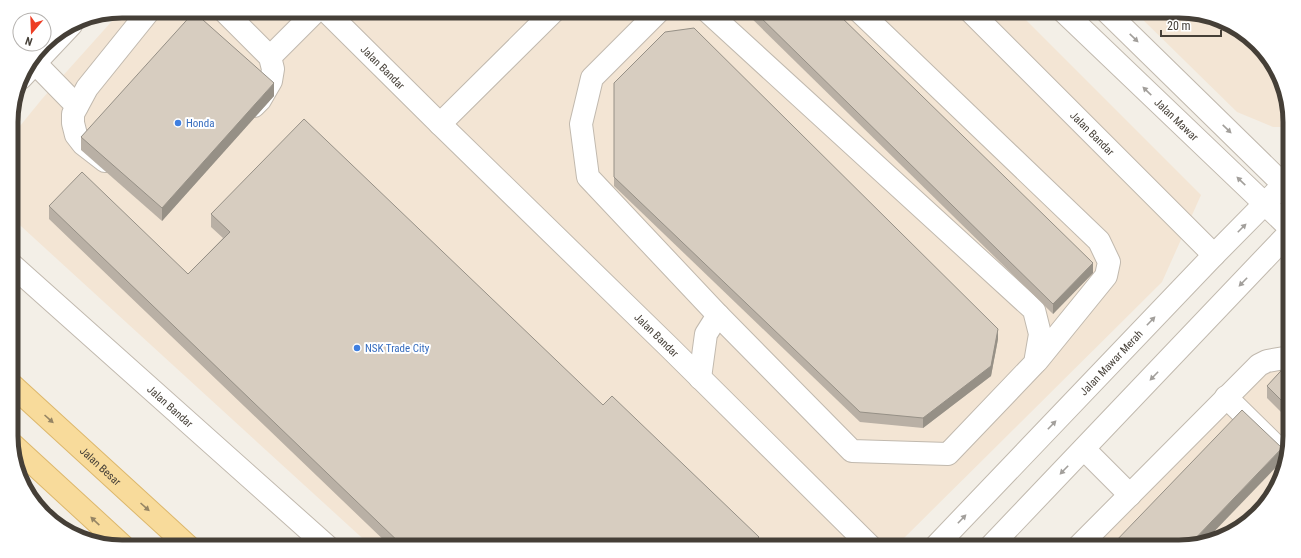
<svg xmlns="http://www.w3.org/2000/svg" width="1301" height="558" viewBox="0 0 1301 558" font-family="'Roboto Condensed',sans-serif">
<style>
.commercial{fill:#f3e5d4}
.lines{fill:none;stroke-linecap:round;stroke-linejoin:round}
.minor-casing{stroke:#c1b9ae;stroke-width:24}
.major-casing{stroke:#dcb76c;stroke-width:24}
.minor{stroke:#fff;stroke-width:22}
.major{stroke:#f8db9b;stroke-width:22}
.wall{fill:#b9b0a5}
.shaded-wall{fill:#969086}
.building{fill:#d7cdc0;stroke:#969086}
.oneway{fill:#a29f9b}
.oneway2{fill:#968564}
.shop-dot{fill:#3f7fe0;stroke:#fff;stroke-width:1.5}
.labels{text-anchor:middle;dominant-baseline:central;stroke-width:4;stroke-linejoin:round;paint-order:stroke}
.street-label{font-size:11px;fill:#453f37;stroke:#fff}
.shop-label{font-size:11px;fill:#366cbe;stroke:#fff;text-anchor:start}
.rim{fill:none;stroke:#453f37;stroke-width:5}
</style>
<rect width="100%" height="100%" fill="#f3efe7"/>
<g class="commercial">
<polygon points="121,11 1017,11 1201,195 1162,282 895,547 372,547 11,217 11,137 42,99"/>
<polygon points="1134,11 1179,11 1221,19 1267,54 1289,108 1289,127 1273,127 1237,112"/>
<polygon points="1290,353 1290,436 1282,478 1246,524 1186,547 1071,547 1259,358"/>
</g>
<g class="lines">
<defs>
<g id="minor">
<polyline points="224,11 270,57 273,69 271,81 260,100 254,106"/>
<path id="s1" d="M326,11L440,124L669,347L871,547"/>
<polyline points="659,11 592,78 581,124 588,177 718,315 852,451 948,454 1035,363 1040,334 1034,310 707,11"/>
<polyline points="859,11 1099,241 1109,262 1106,276 1037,361"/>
<path id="s2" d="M970,11L1214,255"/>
<path id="s3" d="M1063,11L1289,227"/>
<polyline points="1106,11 1289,190"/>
<polyline points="270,57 316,11"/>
<polyline points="35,63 77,106"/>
<polyline points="21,78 71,25"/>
<polyline points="440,124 554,11"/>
<polyline points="105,161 83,144 76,135 73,123 73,114 87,88 149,11"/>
<path id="s4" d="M12,265L328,547"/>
<polyline points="700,378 706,334 718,315"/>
<polyline points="1226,397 1286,456"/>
<polyline points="1084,449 1130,495"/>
<path id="s5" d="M935,547L1214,255L1289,179"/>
<polyline points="990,547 1289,233"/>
<polyline points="1078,547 1259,365 1267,361 1290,357"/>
</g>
<g id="major">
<path id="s6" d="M12,385L189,547"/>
<polyline points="12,444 124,547"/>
</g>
</defs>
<use href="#minor" class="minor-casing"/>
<use href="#major" class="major-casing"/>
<use href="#minor" class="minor"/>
<use href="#major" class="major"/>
</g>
<g class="wall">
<polygon points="744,11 835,11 1093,273 1053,314"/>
<polygon points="614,83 998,339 991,376 923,428 860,422 614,186"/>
<polygon points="274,96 162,221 81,150 81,137"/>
<polygon points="49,206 188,274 223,238 211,227 211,214 603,405 759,547 391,547 49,219"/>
<polygon points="1290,361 1290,421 1267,398 1267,386"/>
</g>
<g class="shaded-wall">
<polygon points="274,83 274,96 162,221 162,208"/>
<polygon points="1093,263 1093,273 1053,314 1053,304"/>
<polygon points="998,329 998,339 991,376 923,428 923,418"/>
<polygon points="1282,448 1282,461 1208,538 1189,545"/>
<polygon points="759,537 759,547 750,547"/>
</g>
<g class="building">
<polygon points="754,11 835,11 1093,263 1053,304"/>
<polygon points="194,12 274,83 162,208 81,137"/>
<polygon points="694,28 998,329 991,366 923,418 860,412 614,177 614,83 665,32"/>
<polygon points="304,119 603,405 612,396 759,537 750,547 404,547 49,206 82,172 188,274 230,232 211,214"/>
<polygon points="1290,361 1290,409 1267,386"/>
<polygon points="1242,410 1282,448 1189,545 1186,547 1115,547 1113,544"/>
</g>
<defs><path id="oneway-solid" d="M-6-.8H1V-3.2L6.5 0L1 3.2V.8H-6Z"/></defs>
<g class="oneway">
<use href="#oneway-solid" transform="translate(1134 38) rotate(44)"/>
<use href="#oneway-solid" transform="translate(1147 91) rotate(-136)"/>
<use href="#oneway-solid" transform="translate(1227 129) rotate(44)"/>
<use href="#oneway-solid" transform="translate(1241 181) rotate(-136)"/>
<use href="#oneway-solid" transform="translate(1242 228) rotate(-45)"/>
<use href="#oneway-solid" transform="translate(1243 282) rotate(134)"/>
<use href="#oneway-solid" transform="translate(1151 321) rotate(-46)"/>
<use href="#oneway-solid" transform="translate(1154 376) rotate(134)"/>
<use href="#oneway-solid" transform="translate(1052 425) rotate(-46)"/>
<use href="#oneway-solid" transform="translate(1064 470) rotate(134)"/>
<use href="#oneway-solid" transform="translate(962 519) rotate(-46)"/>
</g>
<g class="oneway2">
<use href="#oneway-solid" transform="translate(49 419) rotate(42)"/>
<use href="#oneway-solid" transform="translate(145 507) rotate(42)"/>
<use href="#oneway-solid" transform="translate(95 521) rotate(-137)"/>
</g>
<g class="shop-dot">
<circle cx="178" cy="123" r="4"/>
<circle cx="357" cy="348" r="4"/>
</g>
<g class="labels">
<g class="street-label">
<text stroke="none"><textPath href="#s1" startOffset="80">Jalan Bandar</textPath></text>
<text stroke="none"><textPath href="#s3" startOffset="157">Jalan Mawar</textPath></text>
<text stroke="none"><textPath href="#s2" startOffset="173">Jalan Bandar</textPath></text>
<text stroke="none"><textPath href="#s1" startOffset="463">Jalan Bandar</textPath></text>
<text stroke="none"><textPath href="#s5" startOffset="255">Jalan Mawar Merah</textPath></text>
<text stroke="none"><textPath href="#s4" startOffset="212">Jalan Bandar</textPath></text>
<text stroke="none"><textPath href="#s6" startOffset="120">Jalan Besar</textPath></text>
</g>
<g class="shop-label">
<text x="186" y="123">Honda</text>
<text x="365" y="348">NSK Trade City</text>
</g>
</g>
<path d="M0 0H1301V558H0ZM122 18H1179A104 104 0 0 1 1283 122V436A104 104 0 0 1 1179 540H122A104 104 0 0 1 18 436V122A104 104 0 0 1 122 18Z" fill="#fff" fill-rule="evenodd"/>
<path class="rim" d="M122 18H1179A104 104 0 0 1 1283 122V436A104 104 0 0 1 1179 540H122A104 104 0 0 1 18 436V122A104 104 0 0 1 122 18Z"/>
<g transform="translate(32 32) rotate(199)"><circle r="19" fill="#ffffff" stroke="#b5b2af"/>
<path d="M0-3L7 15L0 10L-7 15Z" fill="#ed3d24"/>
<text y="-6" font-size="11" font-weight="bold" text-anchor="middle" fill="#453f37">N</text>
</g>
<path d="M1161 30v6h60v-6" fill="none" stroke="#453f37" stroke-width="2"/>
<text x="1167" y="30" font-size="12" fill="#453f37" stroke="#ffffff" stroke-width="3" paint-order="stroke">20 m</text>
</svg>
